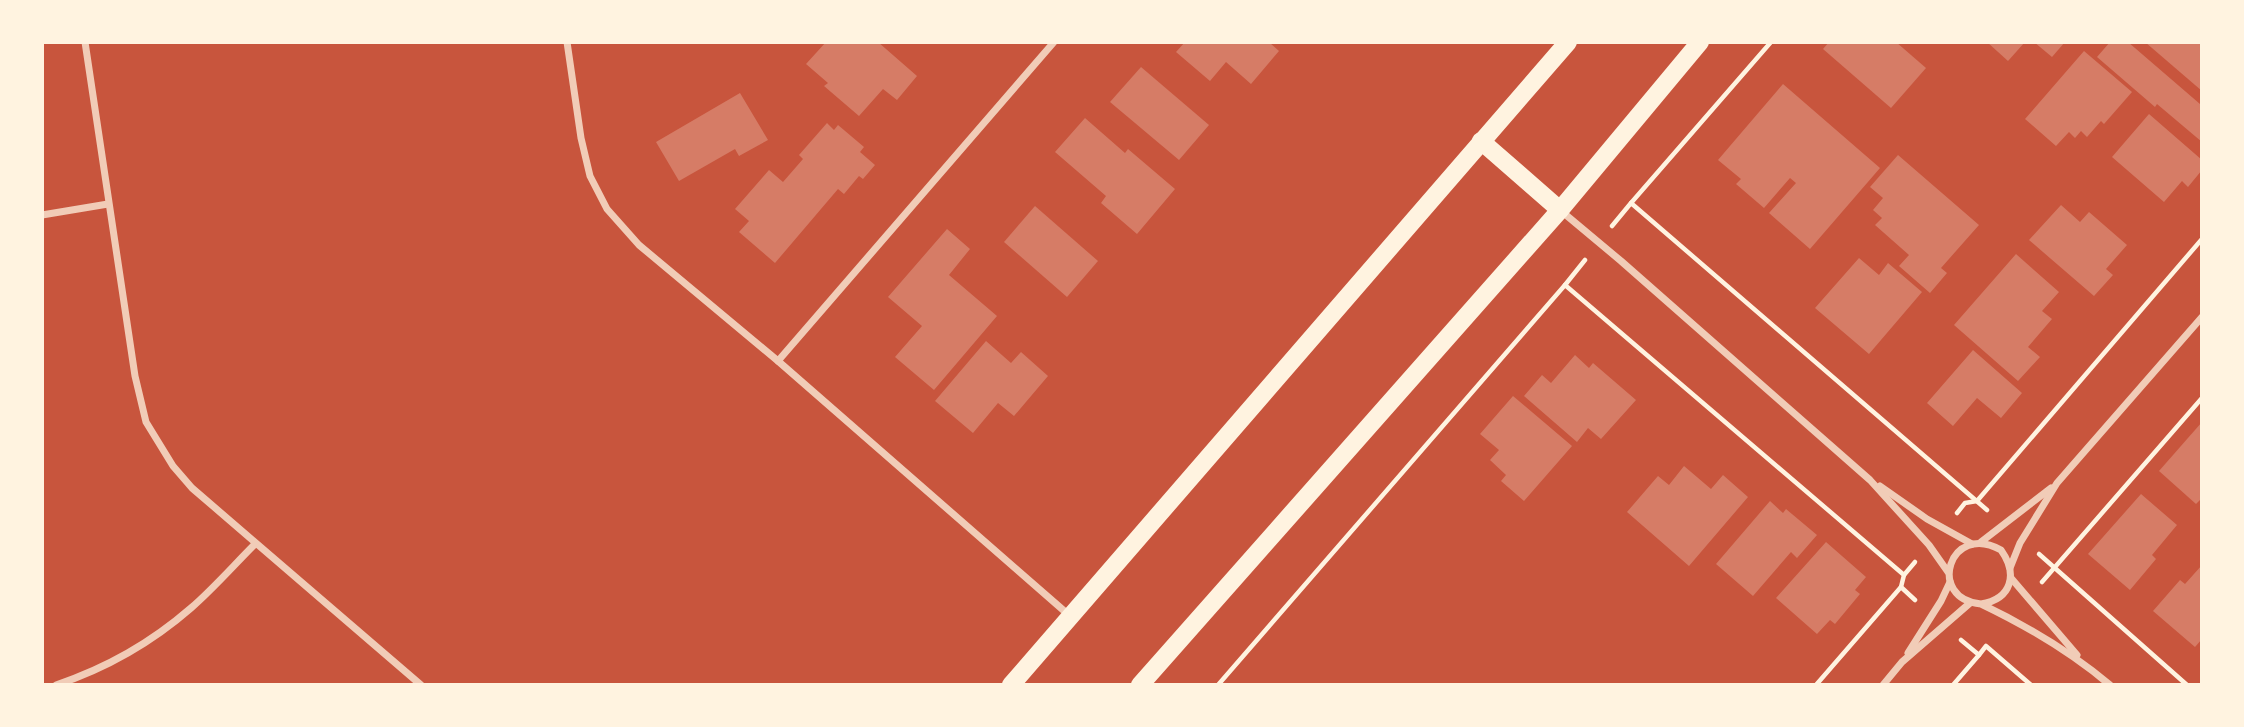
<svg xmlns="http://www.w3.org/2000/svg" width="2244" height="727" viewBox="0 0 2244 727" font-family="Karla,sans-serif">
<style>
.building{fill:#d67c66}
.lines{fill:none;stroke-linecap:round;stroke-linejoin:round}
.path{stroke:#fff3e0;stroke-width:4.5}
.minor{stroke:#f1ccb7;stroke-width:7}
.primary{stroke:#fff3e0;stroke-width:18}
</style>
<rect width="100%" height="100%" fill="#c8553d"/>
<g class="building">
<polygon points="826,42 878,42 917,76 897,100 883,89 859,116 824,86 828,83 806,64"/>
<polygon points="1185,42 1269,42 1279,51 1251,84 1226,62 1210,81 1176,52"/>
<polygon points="1829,42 1896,42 1926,68 1891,108 1823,49"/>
<polygon points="1987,42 2025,42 2008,61"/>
<polygon points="2034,42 2065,42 2052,57"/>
<polygon points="2110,42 2128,42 2200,104 2202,101 2202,142 2157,104 2155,107 2097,57"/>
<polygon points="2145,42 2202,42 2202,91"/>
<polygon points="2084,51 2132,92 2104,124 2101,121 2087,137 2081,131 2075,138 2069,132 2056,146 2025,119"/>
<polygon points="1141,67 1209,125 1179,160 1110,102"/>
<polygon points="1783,84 1880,168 1810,249 1769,213 1796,183 1790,178 1764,208 1736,184 1741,179 1718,160"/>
<polygon points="740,93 768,140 739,156 735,149 679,181 656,142"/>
<polygon points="2149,114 2202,160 2202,170 2188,187 2182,181 2164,202 2112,157"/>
<polygon points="1085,118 1125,153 1128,149 1175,189 1137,234 1101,203 1106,196 1055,152"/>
<polygon points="827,123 834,130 838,125 864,147 860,152 875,165 863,179 859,176 844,194 838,189 775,263 739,232 749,221 735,209 769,170 783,182 803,159 799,155"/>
<polygon points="1898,155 1979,225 1941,268 1947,273 1930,293 1899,266 1909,255 1875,225 1882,218 1873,210 1883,198 1870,187"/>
<polygon points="2061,205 2080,222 2089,212 2127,245 2106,269 2113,275 2094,296 2029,240"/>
<polygon points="1035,206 1098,261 1067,297 1004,242"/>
<polygon points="947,229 970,249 949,275 997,316 934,390 895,357 922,326 888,297"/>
<polygon points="2016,254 2059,292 2042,311 2052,319 2028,347 2040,357 2018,381 1954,325"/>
<polygon points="1859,258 1879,275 1888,263 1922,292 1869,354 1815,308"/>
<polygon points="986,341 1011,363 1021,352 1048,376 1014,416 998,403 973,433 935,401"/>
<polygon points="1973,350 2022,393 2001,418 1977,398 1953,426 1927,403"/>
<polygon points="1575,355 1589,368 1593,363 1636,400 1601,439 1588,428 1577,442 1524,396 1542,375 1551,383"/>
<polygon points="1513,396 1572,446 1524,501 1501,481 1506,475 1490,460 1499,450 1480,434"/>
<polygon points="2202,422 2202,498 2196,504 2159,471"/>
<polygon points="1684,466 1711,489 1723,475 1748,497 1689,566 1627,512 1658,476 1669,485"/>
<polygon points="2141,494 2177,525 2152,555 2156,559 2130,590 2088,554"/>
<polygon points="1770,501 1783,513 1786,509 1817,535 1797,558 1791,552 1753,596 1716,564"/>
<polygon points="1826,542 1866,577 1855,590 1860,594 1835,624 1830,620 1817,634 1776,598"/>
<polygon points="2202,565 2202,639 2195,647 2153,611 2180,580 2185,584"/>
</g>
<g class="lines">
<g class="path">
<polyline points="1631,203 1771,42"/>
<polyline points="1612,226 1631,203 1987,510"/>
<polyline points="1585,260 1565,285 1904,575 1901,587 1915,600"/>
<polyline points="1957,513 1965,503 1977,501 2202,239"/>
<polyline points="2039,554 2187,685"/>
<polyline points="1904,575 1915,562"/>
<polyline points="2042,582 2202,398"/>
<polyline points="1961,640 1979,655 1986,646 2031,685"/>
<polyline points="1218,685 1565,285"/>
<polyline points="1816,685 1901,587"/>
<polyline points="1953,685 1979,655"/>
</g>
<g class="minor">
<polyline points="85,42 135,376 146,422 173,466 192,488 421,685"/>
<polyline points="567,42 581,138 590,176 607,209 639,245 778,361 1070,616"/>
<polyline points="1560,210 1621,261 1870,480 1929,545 1948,572"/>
<polyline points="42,215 108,204"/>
<polyline points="778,361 1054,42"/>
<polyline points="1880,486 1927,519 1972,544"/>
<polyline points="1981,542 2051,488"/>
<polyline points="2010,568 2020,543 2057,483 2202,317"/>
<polyline points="2011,578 2077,655"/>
<path d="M1981,604C2012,599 2018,574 2001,550C1949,521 1926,599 1981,604C2027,626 2071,652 2110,685"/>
<polyline points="1908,653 1941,601 1950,582"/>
<path d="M56,685C104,669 152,642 191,608C213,589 234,565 255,544"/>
<polyline points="1883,685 1902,662 1970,603"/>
</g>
<g class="primary">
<polyline points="1481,141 1560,210"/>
<polyline points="1011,685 1568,42"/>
<polyline points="1140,685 1560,210 1700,42"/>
</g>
</g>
<rect width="2244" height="727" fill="none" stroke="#fff3e0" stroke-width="88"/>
</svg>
